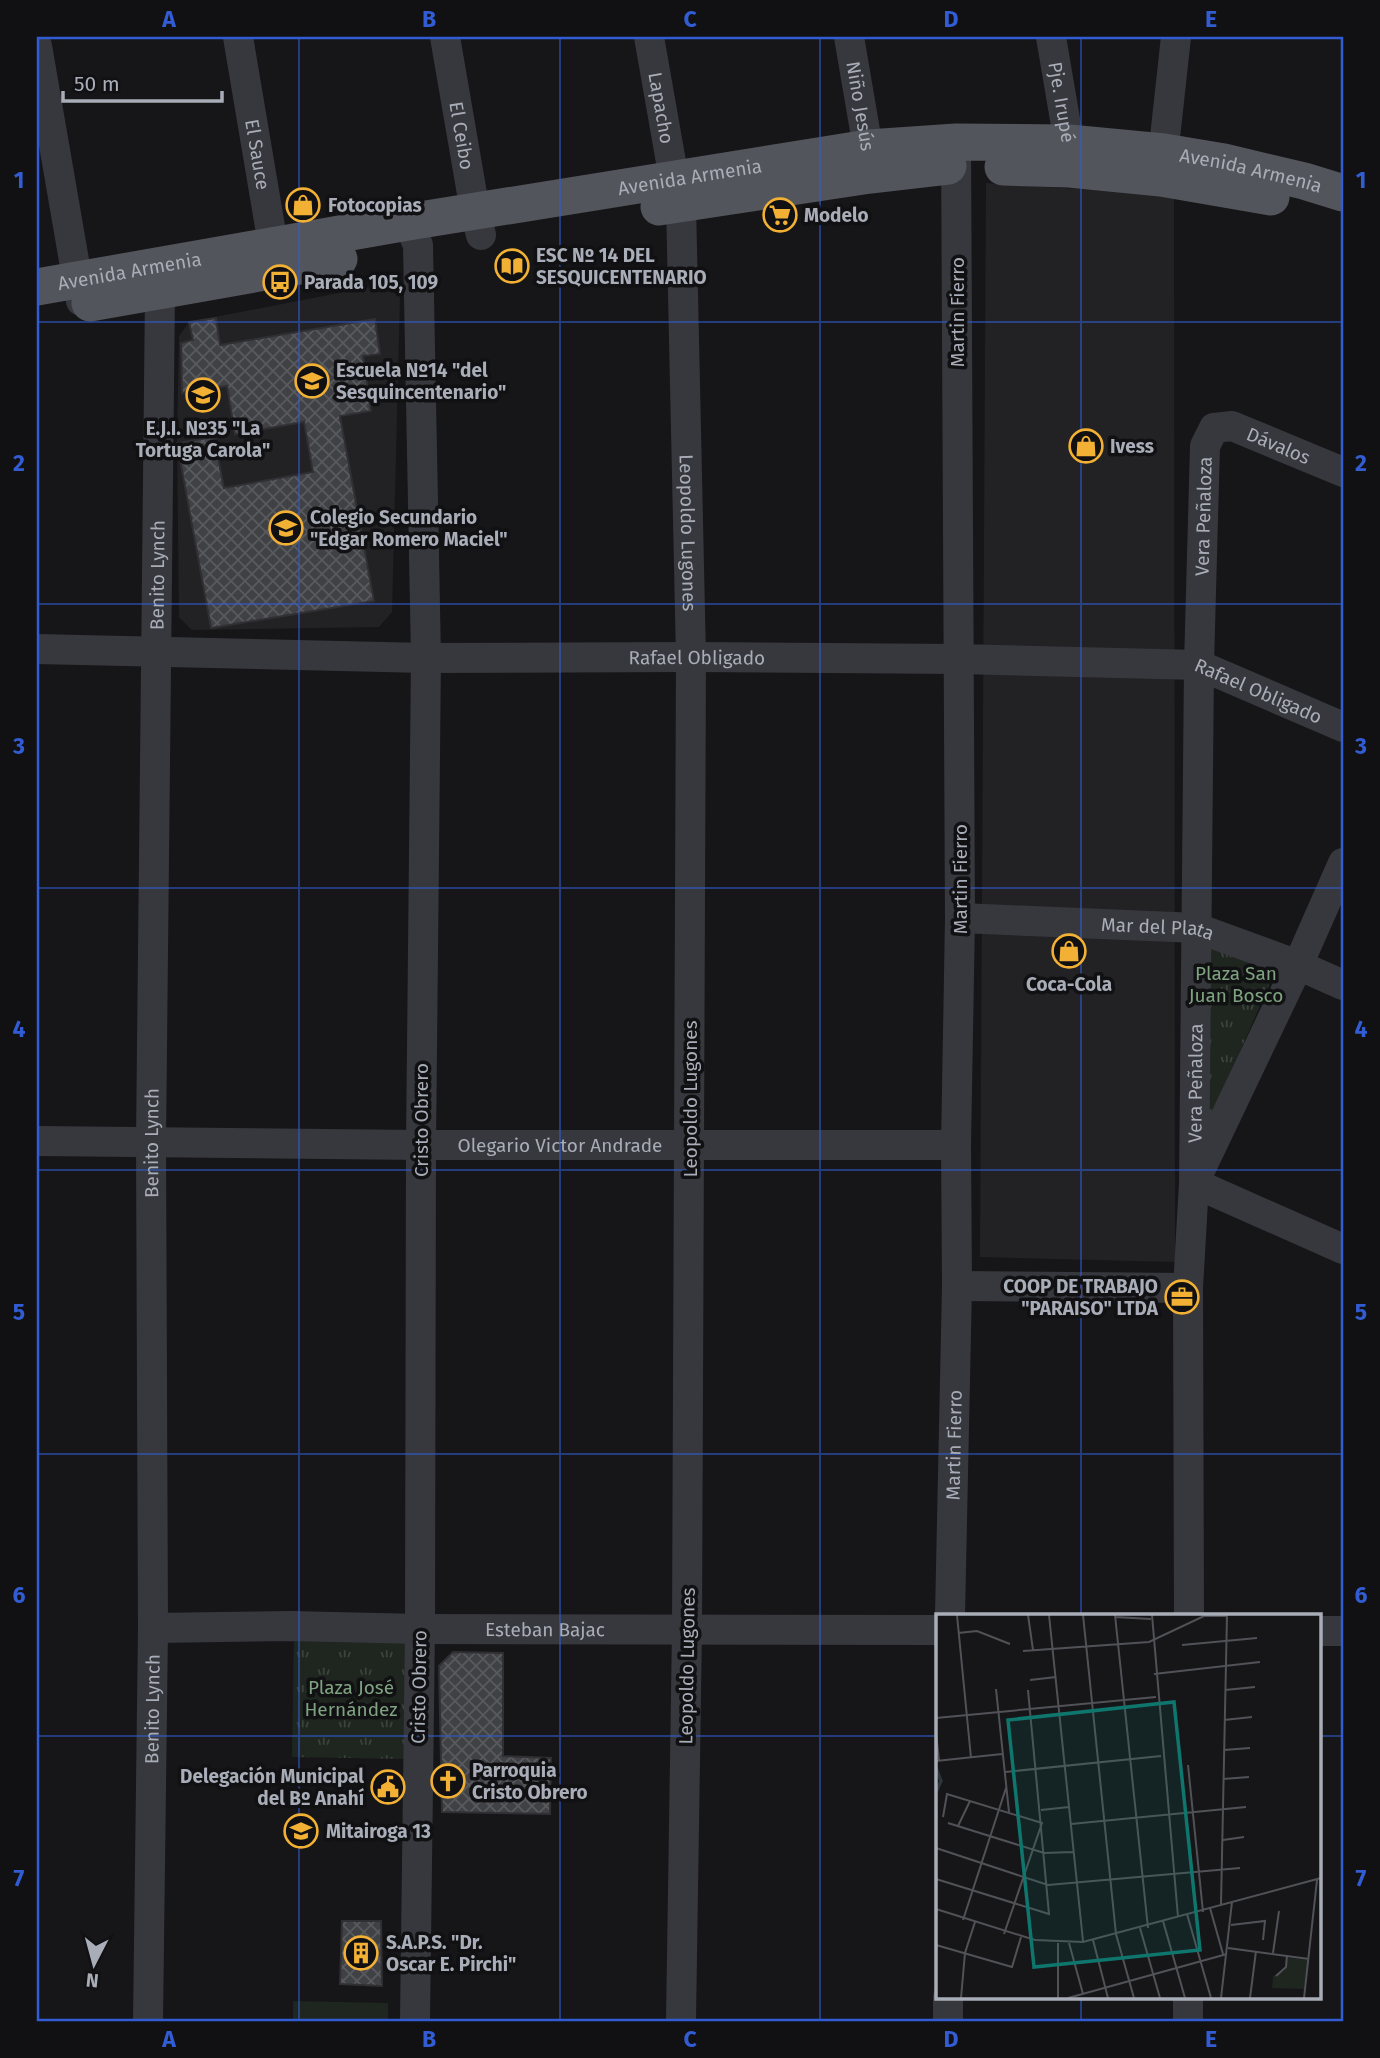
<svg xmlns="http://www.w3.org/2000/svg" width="1380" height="2058" viewBox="0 0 1380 2058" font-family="'Fira Sans',sans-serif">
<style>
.built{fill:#222225}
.grass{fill:url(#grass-tufts)}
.pitch{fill:#1e261f}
.building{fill:url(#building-cross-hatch);stroke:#303034;stroke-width:2}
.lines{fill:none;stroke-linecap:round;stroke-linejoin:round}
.minor{stroke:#37383d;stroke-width:30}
.major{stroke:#53555c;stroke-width:37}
.grid{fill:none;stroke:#325cd3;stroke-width:2;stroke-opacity:0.55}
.labels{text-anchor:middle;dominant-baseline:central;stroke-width:7;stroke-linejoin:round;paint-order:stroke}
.street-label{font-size:19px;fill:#a8adb8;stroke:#111113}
.poi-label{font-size:19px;font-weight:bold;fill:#a8adb8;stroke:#111113;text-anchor:start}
.park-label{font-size:19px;fill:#7fa381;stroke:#111113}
.inset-river{fill:none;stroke:#2c353c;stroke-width:3.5}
.inset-road{fill:none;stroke:#505258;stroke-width:2}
.view{fill:#0f766e;fill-opacity:0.15;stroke:#0f766e;stroke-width:3.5}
.inset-edge{fill:none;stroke:#a8adb8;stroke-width:3.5}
.neatline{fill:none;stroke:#325cd3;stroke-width:2.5}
.grid-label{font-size:23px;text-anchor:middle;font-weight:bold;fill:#325cd3}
</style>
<defs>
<pattern id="grass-tufts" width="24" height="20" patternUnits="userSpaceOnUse" patternTransform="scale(1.75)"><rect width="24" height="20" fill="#1e261f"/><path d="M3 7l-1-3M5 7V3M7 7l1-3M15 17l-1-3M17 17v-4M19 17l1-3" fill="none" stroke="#3c433d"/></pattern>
<pattern id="building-cross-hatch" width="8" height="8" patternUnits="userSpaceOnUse" patternTransform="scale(1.75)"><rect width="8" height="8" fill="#404145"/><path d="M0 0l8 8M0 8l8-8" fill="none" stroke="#595a5e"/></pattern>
</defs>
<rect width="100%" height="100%" fill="#161618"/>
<g class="built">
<polygon points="986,183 1174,195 1175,1262 980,1257"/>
<polygon points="380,285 400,296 392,612 379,627 192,630 179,617 177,443 179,336 189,322"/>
</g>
<g class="grass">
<polygon points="1207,943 1278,965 1200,1142"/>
<polygon points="294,1638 410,1639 407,1759 292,1757"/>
</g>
<polygon class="pitch" points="293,2001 388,2003 388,2021 293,2021"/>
<g class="building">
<polygon points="216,318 220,345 375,319 380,354 363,356 371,411 340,416 374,601 211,628 177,443 214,437 224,488 313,472 304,422 235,434 227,386 182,393 181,343 193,340 189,322"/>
<polygon points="453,1652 503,1653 503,1756 551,1758 550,1814 442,1812 439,1666"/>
<polygon points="342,1921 381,1921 382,1986 340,1984"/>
</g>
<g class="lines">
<g class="minor">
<path id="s1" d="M238,37L277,268"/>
<path id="s2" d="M445,37L475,211L481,235"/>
<path id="s3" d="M649,37L674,179L681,203L691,657L687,1629L681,2021"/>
<path id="s4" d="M849,37L868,148L870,171"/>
<path id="s5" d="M1051,37L1069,143V165"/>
<polyline points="37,46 81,301"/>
<polyline points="1161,174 1176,37"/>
<polyline points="408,222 418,245 426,658 421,1145 420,1629 415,2021"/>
<path id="s6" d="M37,649L426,658L691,657L959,659L1199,665L1343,727"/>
<polyline points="1343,863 1298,965 1194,1183 1343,1249"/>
<path id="s7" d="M960,918L1197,928L1298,965L1343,985"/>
<path id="s8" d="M37,1141L421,1145H956"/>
<polyline points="957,1286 1188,1288"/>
<path id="s9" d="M950,1615L957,1286L956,1145L960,918L956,142"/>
<path id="s10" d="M1189,1615L1188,1288L1194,1183L1199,665L1205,446L1214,428L1232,426L1343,472"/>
<path id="s11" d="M153,1628L291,1626L420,1629L937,1630"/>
<polyline points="1319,1631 1343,1631"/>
<path id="s12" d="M148,2021L153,1628L151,1142L160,291L154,269"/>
<polyline points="948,2021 948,1997"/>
<polyline points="1188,2021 1188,1997"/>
</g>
<g class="major">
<polyline points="1003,167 1069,169 1161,178 1271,197"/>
<polyline points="659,207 870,175 948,166"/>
<path id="s13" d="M37,287L408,222L868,148L956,142L1069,143L1164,152L1224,162L1304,181L1343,193"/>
<polyline points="90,303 339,259"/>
</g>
</g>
<path class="grid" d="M299,37V2021M560,37V2021M820,37V2021M1081,37V1615M37,322H1343M37,604H1343M37,888H1343M37,1170H1343M37,1454H1343M37,1736H937M1319,1736H1343M1081,1997V2021"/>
<defs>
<symbol id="shop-ring" viewBox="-11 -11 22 22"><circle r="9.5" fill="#111113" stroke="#f2b134" stroke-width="1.5"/><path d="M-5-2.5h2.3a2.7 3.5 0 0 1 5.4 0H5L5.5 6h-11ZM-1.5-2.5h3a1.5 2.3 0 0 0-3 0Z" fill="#f2b134"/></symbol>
<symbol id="supermarket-ring" viewBox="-11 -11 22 22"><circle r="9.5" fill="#111113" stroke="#f2b134" stroke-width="1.5"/><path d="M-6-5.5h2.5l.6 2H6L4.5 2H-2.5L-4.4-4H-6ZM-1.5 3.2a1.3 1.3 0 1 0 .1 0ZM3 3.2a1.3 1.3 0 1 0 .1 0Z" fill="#f2b134"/></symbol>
<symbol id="library-ring" viewBox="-11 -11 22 22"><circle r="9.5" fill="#111113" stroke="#f2b134" stroke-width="1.5"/><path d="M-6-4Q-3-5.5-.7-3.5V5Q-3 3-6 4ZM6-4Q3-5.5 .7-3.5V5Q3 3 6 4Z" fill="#f2b134"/></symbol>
<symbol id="bus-ring" viewBox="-11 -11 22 22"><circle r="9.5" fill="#111113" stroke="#f2b134" stroke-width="1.5"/><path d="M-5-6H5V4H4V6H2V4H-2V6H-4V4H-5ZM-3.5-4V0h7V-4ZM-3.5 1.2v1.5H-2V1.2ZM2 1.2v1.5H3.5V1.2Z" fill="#f2b134"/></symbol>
<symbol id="school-ring" viewBox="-11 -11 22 22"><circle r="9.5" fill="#111113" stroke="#f2b134" stroke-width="1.5"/><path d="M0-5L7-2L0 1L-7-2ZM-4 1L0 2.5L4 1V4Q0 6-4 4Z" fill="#f2b134"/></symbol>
<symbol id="office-ring" viewBox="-11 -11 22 22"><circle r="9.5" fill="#111113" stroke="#f2b134" stroke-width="1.5"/><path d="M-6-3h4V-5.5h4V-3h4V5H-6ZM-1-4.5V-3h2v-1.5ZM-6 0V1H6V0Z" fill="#f2b134"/></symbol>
<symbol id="church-ring" viewBox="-11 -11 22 22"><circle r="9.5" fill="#111113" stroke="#f2b134" stroke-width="1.5"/><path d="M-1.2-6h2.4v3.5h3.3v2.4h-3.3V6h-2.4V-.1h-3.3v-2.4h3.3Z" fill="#f2b134"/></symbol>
<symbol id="civic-ring" viewBox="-11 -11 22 22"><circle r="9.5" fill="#111113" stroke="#f2b134" stroke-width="1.5"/><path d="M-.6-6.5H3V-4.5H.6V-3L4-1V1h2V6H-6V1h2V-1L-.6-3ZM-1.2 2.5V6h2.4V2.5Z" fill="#f2b134"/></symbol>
<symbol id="building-ring" viewBox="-11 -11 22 22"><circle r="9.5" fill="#111113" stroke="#f2b134" stroke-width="1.5"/><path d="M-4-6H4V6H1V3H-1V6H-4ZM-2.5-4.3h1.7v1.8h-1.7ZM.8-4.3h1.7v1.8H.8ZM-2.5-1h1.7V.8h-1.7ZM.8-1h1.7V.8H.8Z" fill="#f2b134"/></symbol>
</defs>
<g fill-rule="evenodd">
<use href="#shop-ring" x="284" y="186" width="38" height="38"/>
<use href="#supermarket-ring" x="761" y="196" width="38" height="38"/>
<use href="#library-ring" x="493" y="247" width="38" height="38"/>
<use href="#bus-ring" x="261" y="263" width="38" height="38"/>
<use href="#school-ring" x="293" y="362" width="38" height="38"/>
<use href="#school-ring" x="184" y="376" width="38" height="38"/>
<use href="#shop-ring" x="1067" y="427" width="38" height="38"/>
<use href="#school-ring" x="267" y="509" width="38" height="38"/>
<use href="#shop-ring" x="1050" y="932" width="38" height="38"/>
<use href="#office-ring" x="1163" y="1278" width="38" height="38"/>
<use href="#church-ring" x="429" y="1762" width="38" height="38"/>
<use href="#civic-ring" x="369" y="1768" width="38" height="38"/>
<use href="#school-ring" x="282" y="1812" width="38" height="38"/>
<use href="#building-ring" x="342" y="1934" width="38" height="38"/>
</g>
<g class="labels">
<g class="street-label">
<text stroke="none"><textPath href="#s5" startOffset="66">Pje. Irupé</textPath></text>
<text stroke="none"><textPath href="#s4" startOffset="70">Niño Jesús</textPath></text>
<text stroke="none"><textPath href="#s3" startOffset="72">Lapacho</textPath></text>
<text stroke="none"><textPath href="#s2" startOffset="100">El Ceibo</textPath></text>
<text stroke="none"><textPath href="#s1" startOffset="119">El Sauce</textPath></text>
<text stroke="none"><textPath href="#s13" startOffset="1228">Avenida Armenia</textPath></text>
<text stroke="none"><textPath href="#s13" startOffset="662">Avenida Armenia</textPath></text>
<text stroke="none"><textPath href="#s13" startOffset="94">Avenida Armenia</textPath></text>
<text transform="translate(957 312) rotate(-90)">Martin Fierro</text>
<text stroke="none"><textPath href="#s10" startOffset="1258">Dávalos</textPath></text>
<text stroke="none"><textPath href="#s10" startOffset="1099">Vera Peñaloza</textPath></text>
<text stroke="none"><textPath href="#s3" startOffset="499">Leopoldo Lugones</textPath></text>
<text stroke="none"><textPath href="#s12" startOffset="1446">Benito Lynch</textPath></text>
<text stroke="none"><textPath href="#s6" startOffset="660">Rafael Obligado</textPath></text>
<text stroke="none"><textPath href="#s6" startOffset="1227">Rafael Obligado</textPath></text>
<text transform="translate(960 879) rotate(-90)">Martin Fierro</text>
<text stroke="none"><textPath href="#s7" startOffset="198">Mar del Plata</textPath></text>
<text stroke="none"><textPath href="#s10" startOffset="532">Vera Peñaloza</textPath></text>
<text transform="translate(690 1099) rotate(-90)">Leopoldo Lugones</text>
<text transform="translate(421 1120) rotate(-90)">Cristo Obrero</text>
<text stroke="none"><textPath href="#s12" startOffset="878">Benito Lynch</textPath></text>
<text stroke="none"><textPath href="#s8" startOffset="523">Olegario Victor Andrade</textPath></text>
<text stroke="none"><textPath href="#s9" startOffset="170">Martin Fierro</textPath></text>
<text stroke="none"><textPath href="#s11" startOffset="392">Esteban Bajac</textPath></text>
<text transform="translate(687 1666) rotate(-89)">Leopoldo Lugones</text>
<text transform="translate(419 1687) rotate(-89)">Cristo Obrero</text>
<text stroke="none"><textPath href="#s12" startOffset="312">Benito Lynch</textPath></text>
</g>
<g class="poi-label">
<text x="328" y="205">Fotocopias</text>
<text x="804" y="215">Modelo</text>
<text x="536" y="255">ESC Nº 14 DEL<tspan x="536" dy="22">SESQUICENTENARIO</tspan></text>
<text x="304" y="282">Parada 105, 109</text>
<text x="336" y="370">Escuela Nº14 "del<tspan x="336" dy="22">Sesquincentenario"</tspan></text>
<text x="203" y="428" text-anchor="middle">E.J.I. Nº35 "La<tspan x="203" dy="22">Tortuga Carola"</tspan></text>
<text x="1110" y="446">Ivess</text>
<text x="310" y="517">Colegio Secundario<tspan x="310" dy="22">"Edgar Romero Maciel"</tspan></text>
<text x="1069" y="984" text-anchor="middle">Coca-Cola</text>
<text x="1158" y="1286" text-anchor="end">COOP DE TRABAJO<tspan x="1158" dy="22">"PARAISO" LTDA</tspan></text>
<text x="472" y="1770">Parroquia<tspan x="472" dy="22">Cristo Obrero</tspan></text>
<text x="364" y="1776" text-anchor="end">Delegación Municipal<tspan x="364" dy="22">del Bº Anahí</tspan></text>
<text x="326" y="1831">Mitairoga 13</text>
<text x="386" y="1942">S.A.P.S. "Dr.<tspan x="386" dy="22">Oscar E. Pirchi"</tspan></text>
</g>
<g class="park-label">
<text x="1236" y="973">Plaza San<tspan x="1236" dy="22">Juan Bosco</tspan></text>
<text x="351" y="1687">Plaza José<tspan x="351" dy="22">Hernández</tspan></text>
</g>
</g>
<g transform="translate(936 1614)">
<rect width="385" height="385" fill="#161618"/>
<path d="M352,344L372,346L368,375L336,374L337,362L348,357Z" fill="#1e261f"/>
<path class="inset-river" d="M0,154L5,167L0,178"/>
<path class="inset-road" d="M21,1L35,144M92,1L97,36M113,1L147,327M147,1L180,320L198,384M179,1L212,314M216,1L242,303M179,3L215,5M22,19L41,17L74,30M246,31L321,24M87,37L213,28L268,2H291M218,60L324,48M94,66L120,63M60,75L73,198M289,76L319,73M0,104L220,83M288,106L316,103M0,118L3,147M288,136L314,134M0,147L66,140M252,151L267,298M69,158L225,142M287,165L313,163M105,196L133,193M7,203L11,180L106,209L68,320M12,209L108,239L137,238M135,210L310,193M22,212L34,187M287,226L308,223M0,234L112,271L304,254M0,265L113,300L92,76M285,290L291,1M274,294L287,340M0,295L99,326L147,328L385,264M251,300L275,384M27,306L70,174M227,307L249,384M295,311L329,307L327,326M204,314L224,384M157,326L172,384M133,329L147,380M0,331L76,353L85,323M292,334L373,345M337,339L343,297M340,362L350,353L351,341M25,384L29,339L39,308M122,384V329M132,384L291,340M285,384L296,288M314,384L320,337M368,384L381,266"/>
<path class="view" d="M238,88L264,336L98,353L72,106Z"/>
<rect width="385" height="385" class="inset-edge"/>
</g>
<rect width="1380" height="2058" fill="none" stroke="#111113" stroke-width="77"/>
<g transform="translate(94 1964) rotate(186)" stroke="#111113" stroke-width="5" paint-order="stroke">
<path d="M0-5L12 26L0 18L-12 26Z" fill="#a8adb8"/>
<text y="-10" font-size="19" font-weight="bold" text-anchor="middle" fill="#a8adb8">N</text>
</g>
<path d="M63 91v10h159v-10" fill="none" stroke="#a8adb8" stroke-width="3.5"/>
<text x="74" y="91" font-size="21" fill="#a8adb8" stroke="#111113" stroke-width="5" paint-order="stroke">50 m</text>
<rect x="38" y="38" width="1304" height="1982" class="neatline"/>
<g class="grid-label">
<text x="169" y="27">A</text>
<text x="429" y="27">B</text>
<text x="690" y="27">C</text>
<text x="951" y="27">D</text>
<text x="1211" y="27">E</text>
<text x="19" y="188">1</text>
<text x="1361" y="188">1</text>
<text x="19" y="471">2</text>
<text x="1361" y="471">2</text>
<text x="19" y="754">3</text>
<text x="1361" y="754">3</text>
<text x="19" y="1037">4</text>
<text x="1361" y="1037">4</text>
<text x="19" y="1320">5</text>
<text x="1361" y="1320">5</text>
<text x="19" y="1603">6</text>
<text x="1361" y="1603">6</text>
<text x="19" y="1886">7</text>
<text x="1361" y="1886">7</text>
<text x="169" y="2047">A</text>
<text x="429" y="2047">B</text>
<text x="690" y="2047">C</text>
<text x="951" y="2047">D</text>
<text x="1211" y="2047">E</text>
</g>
</svg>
